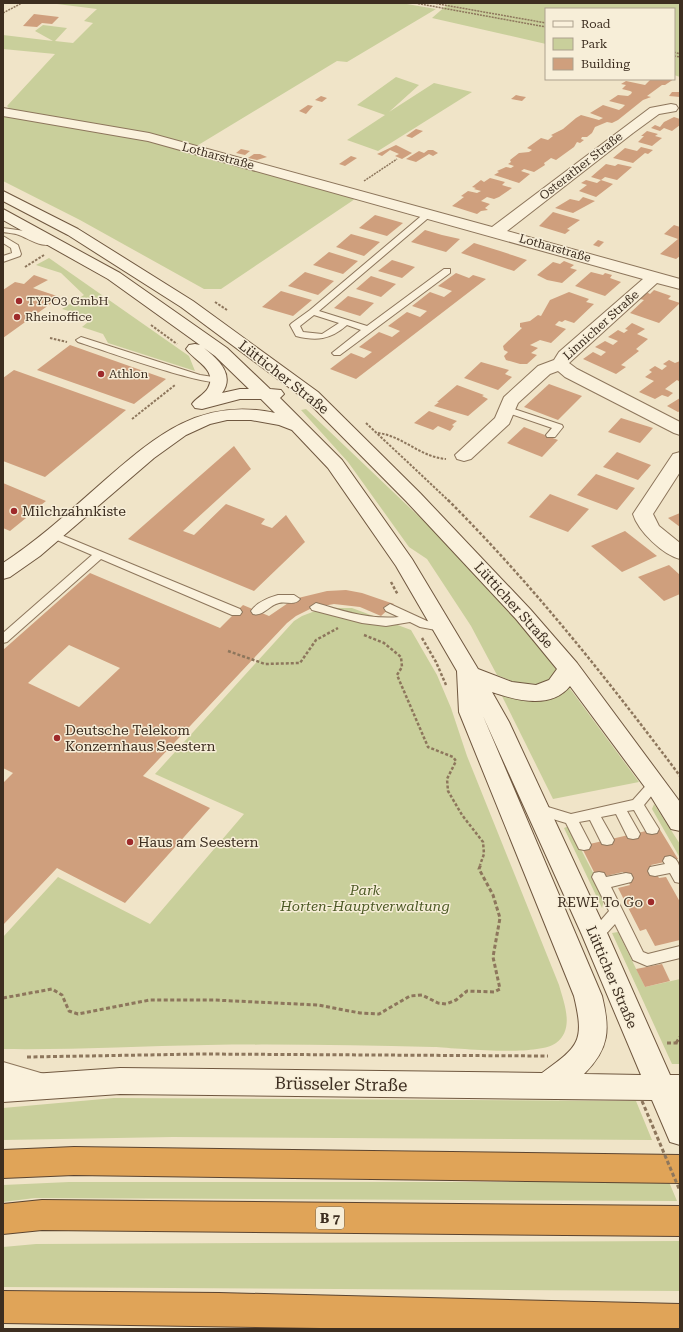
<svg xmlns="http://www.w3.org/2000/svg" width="683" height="1332" viewBox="0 0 683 1332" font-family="'Roboto Serif',serif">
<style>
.green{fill:#c9cf9b}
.building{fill:#cf9f7d;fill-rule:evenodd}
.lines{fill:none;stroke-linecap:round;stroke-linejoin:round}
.lane-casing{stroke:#8d765c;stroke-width:2}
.street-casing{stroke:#8d765c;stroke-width:2}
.secondary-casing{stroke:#6f573f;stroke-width:2}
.highway-casing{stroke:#5b4430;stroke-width:2}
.path-far3{stroke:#8d765c;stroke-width:1.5;stroke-dasharray:2 1;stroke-linecap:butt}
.path-far2{stroke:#8d765c;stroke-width:2;stroke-dasharray:2.5 1.5;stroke-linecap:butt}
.path-far1{stroke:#8d765c;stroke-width:2.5;stroke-dasharray:3 2;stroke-linecap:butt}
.path{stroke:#8d765c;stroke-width:3;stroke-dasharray:4 2.5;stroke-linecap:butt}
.lane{fill:#faf1dc;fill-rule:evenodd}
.street{fill:#faf1dc;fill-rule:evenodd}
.secondary{fill:#faf1dc;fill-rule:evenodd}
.highway{fill:#e0a458;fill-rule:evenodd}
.path-bridge{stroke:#8d765c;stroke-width:3;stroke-dasharray:4 2.5;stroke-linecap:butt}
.poi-dot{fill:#9e2a2b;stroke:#f7eed8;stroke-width:1.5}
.labels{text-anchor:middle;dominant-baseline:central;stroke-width:3;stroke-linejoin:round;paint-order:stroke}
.far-street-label{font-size:12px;fill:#3d2e20;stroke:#f7eed8}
.far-poi-label{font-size:12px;fill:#3d2e20;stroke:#f7eed8;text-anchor:start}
.shield{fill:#f7eed8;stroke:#756857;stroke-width:1}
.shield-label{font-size:13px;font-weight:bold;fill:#3d2e20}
.street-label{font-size:14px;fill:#3d2e20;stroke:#f7eed8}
.poi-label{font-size:14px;fill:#3d2e20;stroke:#f7eed8;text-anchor:start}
.park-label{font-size:14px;font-style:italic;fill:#4d5a26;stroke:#f7eed8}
.near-street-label{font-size:17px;fill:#3d2e20;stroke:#f7eed8}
</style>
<rect width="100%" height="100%" fill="#f0e4c8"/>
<g class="green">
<polygon points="49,3 401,3 436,9 347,62 337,61 195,147 13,112 7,106 55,54 3,49 3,35 53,41 35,31 43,25 67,28 55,41 73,43 93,23 84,21 97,9"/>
<polygon points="443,3 680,3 680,77 674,75 674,9 546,9 546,44 432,18 448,4"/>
<polygon points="396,77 419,85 389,112 434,83 472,92 378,151 347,140 385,115 357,105"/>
<polygon points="3,113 96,128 359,195 352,201 221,289 204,289 80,220 3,181"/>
<polygon points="49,258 189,356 195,371 108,343 103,334 82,327 93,318 62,309 84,295 61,273 36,265"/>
<polygon points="306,409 431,528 514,615 558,672 551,679 537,684 514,682 497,675 471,626 427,559 409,547 348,462 301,410"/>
<path d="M323,608H352L411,630L437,675L451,708L467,756L559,985C564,1003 575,1029 556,1043C537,1057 458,1048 433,1047C358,1045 283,1044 207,1045C139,1046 71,1050 3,1049V937L58,877L150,924L244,814L155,774L294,621L302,616Z"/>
<polygon points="568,686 639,782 553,799 500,692"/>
<polygon points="654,804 680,844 680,858 652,809"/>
<polygon points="569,826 605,896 602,908 564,828"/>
<polygon points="618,932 645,987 680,979 680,1064 672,1064 612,933"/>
<polygon points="114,1098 636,1101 652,1140 173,1137 3,1140 3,1108"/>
<polygon points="69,1182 669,1182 677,1201 35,1198 3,1202 3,1185"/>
<polygon points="680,1241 680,1291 3,1287 3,1247 36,1244"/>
</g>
<g class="building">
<polygon points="34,14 59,17 52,24 42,23 37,27 23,26"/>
<polygon points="651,79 674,79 665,85 662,85 647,96 651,97 643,100 618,120 612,123 607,122 595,127 592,133 587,137 582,137 581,139 584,140 580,143 577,142 574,147 556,160 551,158 547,161 544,163 545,165 534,172 524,169 521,171 530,174 519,183 494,175 499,172 497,171 506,167 511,168 514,166 508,164 511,162 510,160 519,153 529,152 532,150 527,148 541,138 548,140 553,136 551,135 563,129 576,118 581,115 599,120 603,118 590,113 603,105 619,110 622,108 625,105 609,101 618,95 628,96 631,94 632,92 630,91 622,89 626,85 621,84 626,81 645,85"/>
<polygon points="672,92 680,92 680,97 669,96"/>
<polygon points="516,95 520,96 526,97 522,101 511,99"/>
<polygon points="321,96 327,98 322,102 315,100"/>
<polygon points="308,105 313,106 306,114 299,111"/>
<polygon points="674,117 680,119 680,125 672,131 664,128 660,131 651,128 655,125 660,127 664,122"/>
<polygon points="416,129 423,131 412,138 406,136"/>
<polygon points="647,131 658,134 655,136 662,138 652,146 638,142 644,136 641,136"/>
<polygon points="396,145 412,153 402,159 395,156 399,154 390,150 382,156 377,154"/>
<polygon points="641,147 653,150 648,154 645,153 633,163 613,158 625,148 637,151"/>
<polygon points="241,149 250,151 245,155 236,153"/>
<polygon points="428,150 433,150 438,153 433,156 429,154 416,162 406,159 419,151 424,153"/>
<polygon points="254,154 260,154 267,157 257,160 248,158"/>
<polygon points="351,156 357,158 345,166 339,164"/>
<polygon points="606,164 615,166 618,164 632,167 617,180 605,177 601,180 591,177"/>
<polygon points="490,178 505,182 502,185 512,188 499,197 494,199 487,197 481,201 490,204 485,208 488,210 481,211 477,214 452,206 464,197 461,196 468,191 477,193 481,191 474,189 476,188 472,187 481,180 484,182"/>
<polygon points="586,180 597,183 601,180 613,184 596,197 579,191 587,185 581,183"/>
<polygon points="583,197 595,201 573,213 555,208 570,199 579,201"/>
<polygon points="553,212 580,220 567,229 570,230 565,234 539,226"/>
<polygon points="375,215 403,223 387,236 359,228"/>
<polygon points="674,225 680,227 680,256 676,259 660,254 678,239 664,234"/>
<polygon points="425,230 442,235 460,239 446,252 411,242"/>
<polygon points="351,234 380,242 364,256 336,247"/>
<polygon points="598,240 604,242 599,247 593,245"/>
<polygon points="474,243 500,251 527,260 514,271 461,253"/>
<polygon points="329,252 358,261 343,274 313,265"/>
<polygon points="392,260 415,267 402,278 378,271"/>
<polygon points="564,261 574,265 570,268 577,270 562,283 547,280 537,275 553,262 560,264"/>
<polygon points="305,272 334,281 318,295 288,286"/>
<polygon points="591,272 603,275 605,273 612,275 610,278 621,282 605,296 575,286"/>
<polygon points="456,273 469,278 473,275 486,279 356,379 330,369 351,353 364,358 372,352 359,347 379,332 392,337 400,331 388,326 407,312 420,317 427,311 412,306 430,292 444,297 452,291 438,286"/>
<polygon points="34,275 48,280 33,288 60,297 3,338 3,290 15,282 24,284"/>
<polygon points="371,276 396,284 381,297 356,289"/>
<polygon points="654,290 671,296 668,299 680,303 659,323 630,313 644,300 640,299 646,292 650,294"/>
<polygon points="281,291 312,300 293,316 262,307"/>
<polygon points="569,292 589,299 586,302 594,304 574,323 565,320 562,322 559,321 555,325 566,329 551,343 540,340 530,345 538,348 531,353 537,355 527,364 520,364 506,360 504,356 508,352 504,350 503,346 522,328 520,327 520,323 530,321 538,315 541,316 550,300"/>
<polygon points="348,296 374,303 360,316 334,308"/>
<polygon points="632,323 645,329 637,334 648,339 636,349 639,351 621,365 626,367 616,374 583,359 593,352 601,356 606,352 595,347 605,341 613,345 618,341 608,337 618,330 624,333 628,330 625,329"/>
<polygon points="70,345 166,379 134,404 37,370"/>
<polygon points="669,360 675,363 680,361 680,382 677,380 665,389 673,393 668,397 662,395 655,399 639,392 654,381 645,377 652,372 649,370 655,366 662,370 667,366 663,364"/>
<polygon points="481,362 509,370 505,374 512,377 498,390 464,378"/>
<polygon points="14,370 126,410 45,477 3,461 3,378"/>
<polygon points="549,384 582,396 558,420 524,407"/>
<polygon points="457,385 484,395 482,396 488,399 468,416 434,406 439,402 437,402"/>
<polygon points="680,398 680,411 678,412 667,406"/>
<polygon points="429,411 457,421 452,425 454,426 450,431 438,426 433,430 414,423"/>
<polygon points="621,418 653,428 640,443 608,432"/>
<polygon points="524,427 558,440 542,457 507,443"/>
<polygon points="234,446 251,469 183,531 194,535 226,504 265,519 261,524 272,528 286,515 305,542 254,591 128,539"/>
<polygon points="617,452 651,465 638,480 603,467"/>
<polygon points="596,474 629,486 635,488 617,510 577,495"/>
<polygon points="3,483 46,501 31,513 29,512 23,517 26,518 10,531 3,528"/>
<polygon points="550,494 589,509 568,532 529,517"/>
<polygon points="680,513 680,527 668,518"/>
<polygon points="625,531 657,556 622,572 591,546"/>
<polygon points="669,565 680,575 680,594 664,601 638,577"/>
<path d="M90,573L220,628L243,605L269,616L294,599L327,591L346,590L362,593L394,604L381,616L360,607L334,604L312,608L296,616L287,623L143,776L210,808L125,903L57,868L3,925V783L13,773L3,768V650ZM69,645L120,668L79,707L28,683Z"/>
<polygon points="659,828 678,859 651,865 659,878 666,877 680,902 680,940 655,946 646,929 640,931 618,888 630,885 623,872 597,878 581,846"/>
<polygon points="662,964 670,981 645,987 636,969"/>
</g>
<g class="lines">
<defs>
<g id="lane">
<path d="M426,212L433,214L319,311L367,326L444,269H450V273L340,355H334L332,353L361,330L347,325C330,340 316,341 296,336L290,325L292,323L310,310ZM314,315L339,323L322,334L303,332L300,326Z"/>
<path d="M3,228L25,231L38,238H52L56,241C45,251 30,239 19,235C14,233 8,233 3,232Z"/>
<polygon points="3,236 18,245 21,254 20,256 3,262 3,256 12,253 11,248 3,243"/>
<path d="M81,337L200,375L220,378L225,381C216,391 97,348 78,342L76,340Z"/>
<polygon points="508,407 562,425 563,427 555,437 547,437 546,435 552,428 505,412 503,410 505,408"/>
<polygon points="54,532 240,609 242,612 240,615 232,615 101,559 7,642 3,643 3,633 92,555 50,537 49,535"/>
<path d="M278,595H294L300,599C295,606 286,601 279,603C269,605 263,617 253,614L251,611C257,602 268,598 278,595Z"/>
<path d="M316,603C343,611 370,620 399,617L386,611L384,608L390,604L427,621L445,624L447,627L441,631L420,627L410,622L386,626L362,623L312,610L310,607Z"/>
<polygon points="655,779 660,781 661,784 644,805 659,829 657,833 652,834 647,833 634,810 627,811 640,834 638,838 633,839 628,838 616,814 601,817 614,840 612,844 607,845 602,844 590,820 579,822 591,845 589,849 584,850 579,849 566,823 533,813 531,809 533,805 538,804 571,814 633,800 650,781"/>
<path d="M670,856C682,860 680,873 680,883L675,882L670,873L655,876L650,875L648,871L650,867L665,864L663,861L665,857Z"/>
<path d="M599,872L604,873L606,877L626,873L631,874L633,878L631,882L611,887L643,952L648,954L680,946V958L647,966L633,960L615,924C608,931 601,943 590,939L588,935L609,911L592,877L594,873Z"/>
<polygon points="3,1062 44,1074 47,1079 44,1084 39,1086 3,1076"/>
</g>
<g id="street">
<polygon points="671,104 676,105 678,108 676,111 659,114 633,133 507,231 680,279 680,289 657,283 569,363 577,369 680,422 680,435 674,433 565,377 558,371 550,374 518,403 509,424 471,459 464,461 457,459 455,455 495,418 504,397 538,366 554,360 559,352 643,279 148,141 3,116 3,108 149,133 492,227 650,108"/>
<path d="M680,452V472L653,514L659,526L680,543V559C663,555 638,531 633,514L673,454Z"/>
</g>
<path id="secondary" d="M3,191L78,229L193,301L318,392L420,493L530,609L577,663L680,802V831L671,829L647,790L570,686C551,710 516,700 492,692L509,722L608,935L670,1075H680V1145L670,1142L652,1100L120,1094L3,1102V1076L120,1068L542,1073C579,1046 585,1042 574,996L459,712L457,671L396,566L328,468L292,430L279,425L251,420H227L210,424L186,435L154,458L40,556L10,577L3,579V563C40,539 72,509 105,480C157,435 201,397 275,413L261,399H240L202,409L195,408L192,404C196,398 204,395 208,388C218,370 195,361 186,349L189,345L195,344L200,345L108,279L3,220V209L120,273L227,348L270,389L281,390L284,394L280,398L342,460L412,559L478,669L512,682L536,685L549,680L557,669L516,619L406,501L306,400L181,307L68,235L3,201ZM204,348L215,356L249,389H240L222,393C235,375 219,360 204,348ZM483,716L582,935L641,1075L584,1074C610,1048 610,1029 602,996Z"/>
<g id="highway">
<polygon points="74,1147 680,1155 680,1183 74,1175 3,1178 3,1150"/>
<polygon points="42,1200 680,1206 680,1236 42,1230 3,1234 3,1204"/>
<polygon points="3,1291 219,1293 680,1304 680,1329 387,1329 3,1323"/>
</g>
</defs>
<use href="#lane" class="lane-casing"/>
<use href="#street" class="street-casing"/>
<use href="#secondary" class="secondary-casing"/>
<use href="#highway" class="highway-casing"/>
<g class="path-far3">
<polyline points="415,3 546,27"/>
<polyline points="433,3 546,23"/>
<polyline points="3,13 22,3"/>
<polyline points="674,52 680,54"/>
<polyline points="674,56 680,57"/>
<polyline points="364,181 397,159"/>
</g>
<g class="path-far2">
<polyline points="25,267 44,255"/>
<polyline points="215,302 227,310"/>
<polyline points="151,325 177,344"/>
<polyline points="50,338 67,342"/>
<polyline points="132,419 175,385"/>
<polyline points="366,423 449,501"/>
<path d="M378,433C403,436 420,457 446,459"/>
</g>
<g class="path-far1">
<path d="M448,500C533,585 608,680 680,776"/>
<polyline points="391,582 398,595"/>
<polyline points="364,635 384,643 401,657 402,667 397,675 428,747 453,757 456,761 447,779 448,791 462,815 483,842 484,854 480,865"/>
<polyline points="422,638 436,662 446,685"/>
<polyline points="228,651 265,664 300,663 316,640 338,628"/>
</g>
<g class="path">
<polyline points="3,998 52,989 62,995 69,1011 78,1014 150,1000 214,1000 318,1005 360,1013 379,1014 410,996 422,995 438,1003 446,1004 456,1000 467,991 494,992 500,989 493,957 500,918 493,895 479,869 481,864"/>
<polyline points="667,1043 680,1043"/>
<polyline points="676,1043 680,1037"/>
<polyline points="27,1057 202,1054 548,1056"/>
</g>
<use href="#lane" class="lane"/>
<use href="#street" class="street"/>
<use href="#secondary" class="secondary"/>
<use href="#highway" class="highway"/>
<polyline class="path-bridge" points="642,1101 680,1191"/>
</g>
<g class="poi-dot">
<circle cx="19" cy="301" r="4"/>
<circle cx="17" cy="317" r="4"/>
<circle cx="101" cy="374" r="4"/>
<circle cx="14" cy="511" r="4"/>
<circle cx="57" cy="738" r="4"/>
<circle cx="130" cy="842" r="4"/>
<circle cx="651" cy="902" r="4"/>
</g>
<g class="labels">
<g class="far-street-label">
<text transform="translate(218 156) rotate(15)">Lotharstraße</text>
<text transform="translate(581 166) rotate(-38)">Osterather Straße</text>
<text transform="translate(555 248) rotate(16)">Lotharstraße</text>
<text transform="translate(601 325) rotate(-42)">Linnicher Straße</text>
</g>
<g class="far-poi-label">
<text x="27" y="301">TYPO3 GmbH</text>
<text x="25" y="317">Rheinoffice</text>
<text x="109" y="374">Athlon</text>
</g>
<rect class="shield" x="316" y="1207" width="28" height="22" rx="3"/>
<g class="shield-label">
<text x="330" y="1218">B 7</text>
</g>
<g class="street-label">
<text transform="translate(284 377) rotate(38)">Lütticher Straße</text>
<text transform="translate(514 605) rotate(48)">Lütticher Straße</text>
<text transform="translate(612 977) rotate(67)">Lütticher Straße</text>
</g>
<g class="poi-label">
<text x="22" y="511">Milchzahnkiste</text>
<text x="65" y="730">Deutsche Telekom<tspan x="65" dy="16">Konzernhaus Seestern</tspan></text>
<text x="138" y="842">Haus am Seestern</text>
<text x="643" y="902" text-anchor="end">REWE To Go</text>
</g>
<g class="park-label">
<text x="365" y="890">Park<tspan x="365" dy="16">Horten-Hauptverwaltung</tspan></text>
</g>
<g class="near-street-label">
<text transform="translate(341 1084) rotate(1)">Brüsseler Straße</text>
</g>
</g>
<rect width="683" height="1332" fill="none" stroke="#3d2e20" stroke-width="8"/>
<rect x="545" y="8" width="130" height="72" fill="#f7eed8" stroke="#ada18e"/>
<rect x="553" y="21" width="20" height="6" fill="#faf1dc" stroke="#ada18e"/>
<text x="581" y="28" font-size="12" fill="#3d2e20">Road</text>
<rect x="553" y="38" width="20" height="12" fill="#c9cf9b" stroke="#ada18e"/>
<text x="581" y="48" font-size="12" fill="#3d2e20">Park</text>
<rect x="553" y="58" width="20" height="12" fill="#cf9f7d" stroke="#ada18e"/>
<text x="581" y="68" font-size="12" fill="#3d2e20">Building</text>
</svg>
